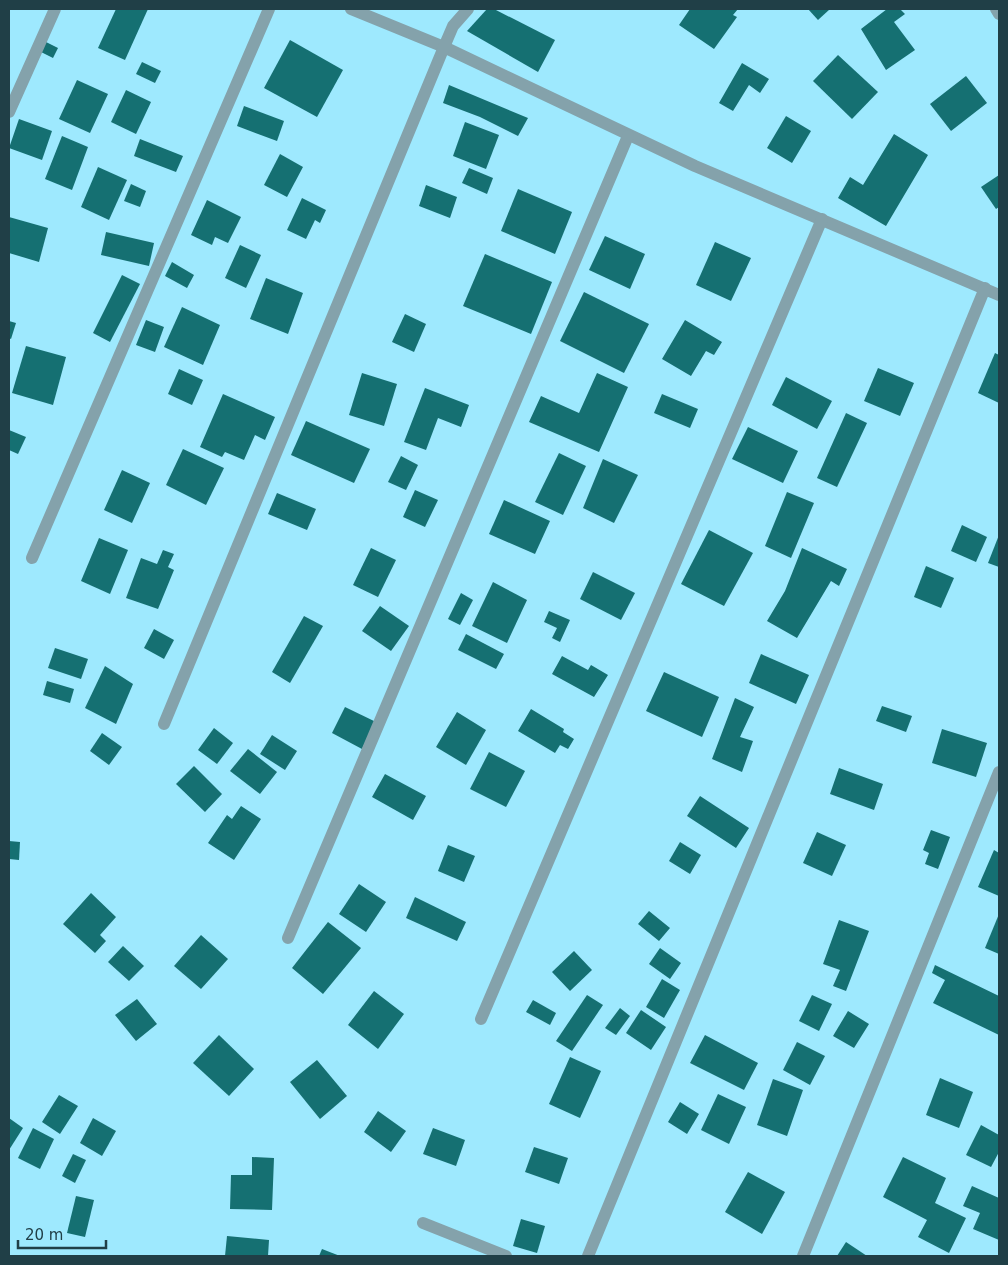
<svg xmlns="http://www.w3.org/2000/svg" width="1008" height="1265" viewBox="0 0 1008 1265" font-family="'DejaVu Sans',sans-serif">
<style>
.building{fill:#157072}
.lines{fill:none;stroke-linecap:round;stroke-linejoin:round}
.street{stroke:#84a2ab;stroke-width:12}
</style>
<rect width="100%" height="100%" fill="#9ee9fe"/>
<g class="building">
<polygon points="116,9 148,9 125,60 98,48"/>
<polygon points="487,9 494,9 555,40 538,72 467,31"/>
<polygon points="690,9 738,9 733,15 737,17 714,49 679,25"/>
<polygon points="808,9 830,9 818,20"/>
<polygon points="887,9 900,9 905,14 894,22 915,50 886,70 861,29"/>
<polygon points="290,40 343,70 317,117 264,88"/>
<polygon points="46,42 58,48 53,58 41,52"/>
<polygon points="838,55 878,92 852,119 813,81"/>
<polygon points="142,62 161,71 155,83 136,74"/>
<polygon points="742,63 769,79 760,93 749,85 733,111 719,103"/>
<polygon points="966,76 987,103 951,131 930,104"/>
<polygon points="77,80 108,94 90,133 59,119"/>
<polygon points="449,85 528,118 518,136 480,117 443,103"/>
<polygon points="126,90 151,102 136,134 111,122"/>
<polygon points="244,106 284,121 277,141 237,126"/>
<polygon points="786,116 811,131 792,163 767,148"/>
<polygon points="19,119 52,131 42,160 9,148"/>
<polygon points="465,122 499,135 486,169 453,156"/>
<polygon points="894,134 928,155 886,226 838,198 850,177 863,185"/>
<polygon points="62,136 88,147 72,190 45,179"/>
<polygon points="140,139 183,156 176,172 134,156"/>
<polygon points="280,154 303,167 287,197 264,185"/>
<polygon points="98,167 127,180 109,220 81,207"/>
<polygon points="469,168 493,178 487,194 462,183"/>
<polygon points="999,175 999,207 996,209 981,187"/>
<polygon points="131,184 146,191 140,207 124,201"/>
<polygon points="426,185 457,197 450,218 419,206"/>
<polygon points="518,189 572,212 555,254 501,231"/>
<polygon points="302,198 326,210 320,223 315,220 306,239 287,230"/>
<polygon points="207,200 241,217 228,243 215,237 212,245 191,235"/>
<polygon points="9,217 48,228 39,262 9,253"/>
<polygon points="106,232 154,243 149,266 101,255"/>
<polygon points="605,236 645,254 630,289 589,270"/>
<polygon points="715,242 751,258 731,301 696,285"/>
<polygon points="240,245 261,255 246,288 225,278"/>
<polygon points="485,254 552,282 531,334 463,306"/>
<polygon points="172,262 194,275 187,288 165,276"/>
<polygon points="122,275 140,284 110,342 93,333"/>
<polygon points="266,278 303,293 288,334 250,319"/>
<polygon points="584,292 649,324 624,373 560,341"/>
<polygon points="182,307 220,325 203,365 164,347"/>
<polygon points="405,314 426,324 414,352 392,342"/>
<polygon points="146,320 164,327 155,352 136,345"/>
<polygon points="685,320 722,342 714,355 706,351 691,376 662,359"/>
<polygon points="9,321 16,323 11,339 9,338"/>
<polygon points="26,346 66,357 53,405 12,393"/>
<polygon points="995,353 999,355 999,403 978,393"/>
<polygon points="878,368 914,383 900,416 864,401"/>
<polygon points="179,369 203,380 192,405 168,394"/>
<polygon points="362,373 397,384 384,426 349,415"/>
<polygon points="597,373 628,387 599,452 529,422 541,396 579,413"/>
<polygon points="786,377 832,401 817,429 772,405"/>
<polygon points="425,388 469,405 461,427 438,418 426,450 404,442"/>
<polygon points="223,394 275,417 265,440 255,435 244,460 225,452 222,457 200,447"/>
<polygon points="662,394 698,409 690,428 654,413"/>
<polygon points="846,413 867,423 837,487 817,478"/>
<polygon points="306,421 370,449 354,483 291,455"/>
<polygon points="748,427 798,451 783,483 732,459"/>
<polygon points="9,430 26,437 18,454 9,450"/>
<polygon points="183,449 224,468 206,505 166,485"/>
<polygon points="559,453 586,466 563,515 535,502"/>
<polygon points="401,456 418,465 406,490 388,482"/>
<polygon points="603,459 638,475 614,523 583,508"/>
<polygon points="122,470 150,483 132,523 104,510"/>
<polygon points="415,490 438,500 425,527 403,517"/>
<polygon points="787,492 814,503 791,558 765,546"/>
<polygon points="277,493 316,509 307,530 268,514"/>
<polygon points="504,500 550,521 535,554 489,534"/>
<polygon points="962,525 987,537 976,562 951,551"/>
<polygon points="709,530 753,553 724,606 681,584"/>
<polygon points="999,535 999,567 988,563"/>
<polygon points="99,538 128,550 110,594 81,581"/>
<polygon points="371,548 396,560 378,597 353,585"/>
<polygon points="802,548 847,569 839,586 831,581 797,638 767,621 785,591"/>
<polygon points="163,550 174,554 168,567 174,570 158,609 126,598 141,558 157,564"/>
<polygon points="926,566 954,578 941,608 914,597"/>
<polygon points="593,572 635,593 621,620 580,599"/>
<polygon points="493,582 527,600 507,643 472,626"/>
<polygon points="461,593 473,600 460,625 448,619"/>
<polygon points="380,606 409,626 391,651 362,631"/>
<polygon points="549,611 570,620 560,642 552,638 557,628 544,622"/>
<polygon points="304,616 323,626 290,683 272,672"/>
<polygon points="154,629 174,640 164,659 144,648"/>
<polygon points="466,634 504,654 496,669 458,650"/>
<polygon points="55,648 88,659 81,679 48,668"/>
<polygon points="761,654 809,675 796,704 749,683"/>
<polygon points="562,656 588,670 591,665 608,675 594,697 552,674"/>
<polygon points="105,666 133,684 116,724 85,708"/>
<polygon points="664,672 719,697 702,737 646,711"/>
<polygon points="47,681 74,689 70,703 43,695"/>
<polygon points="735,698 754,707 740,737 753,741 742,772 712,759"/>
<polygon points="882,706 912,716 906,732 876,721"/>
<polygon points="345,707 376,722 362,749 332,733"/>
<polygon points="531,709 564,729 563,732 574,739 568,749 560,745 555,753 518,731"/>
<polygon points="457,712 486,730 466,765 436,747"/>
<polygon points="214,728 233,743 217,764 198,750"/>
<polygon points="942,729 987,743 976,777 932,763"/>
<polygon points="102,733 122,747 109,765 90,751"/>
<polygon points="272,735 297,751 285,770 260,754"/>
<polygon points="248,749 277,772 260,794 230,771"/>
<polygon points="489,752 525,771 506,807 470,789"/>
<polygon points="194,766 222,794 205,812 176,784"/>
<polygon points="839,768 883,784 874,810 830,794"/>
<polygon points="385,774 426,796 413,820 372,797"/>
<polygon points="700,796 749,828 736,848 687,816"/>
<polygon points="241,806 261,819 234,860 208,843 227,815 232,819"/>
<polygon points="931,830 950,837 938,869 925,864 929,853 923,850"/>
<polygon points="817,832 846,845 832,876 803,863"/>
<polygon points="9,841 20,842 19,860 9,859"/>
<polygon points="680,842 701,855 690,874 669,861"/>
<polygon points="448,845 475,856 464,882 438,871"/>
<polygon points="994,850 999,853 999,896 978,887"/>
<polygon points="359,884 386,902 366,932 339,914"/>
<polygon points="91,893 116,917 100,935 106,941 95,953 63,924"/>
<polygon points="415,897 466,922 457,941 406,918"/>
<polygon points="649,911 670,928 659,941 638,924"/>
<polygon points="999,914 999,954 985,948"/>
<polygon points="839,920 869,931 846,991 833,986 840,970 823,964"/>
<polygon points="328,922 361,948 323,994 292,968"/>
<polygon points="201,935 228,959 201,989 174,966"/>
<polygon points="123,946 144,966 129,981 108,962"/>
<polygon points="660,948 681,963 670,979 649,964"/>
<polygon points="574,951 592,970 570,991 552,972"/>
<polygon points="935,965 999,996 999,1035 933,1003 945,980 932,973"/>
<polygon points="662,979 680,990 664,1018 646,1007"/>
<polygon points="374,991 404,1014 378,1049 348,1025"/>
<polygon points="587,995 603,1005 572,1051 556,1041"/>
<polygon points="812,995 832,1004 819,1031 799,1021"/>
<polygon points="137,999 157,1024 136,1041 115,1015"/>
<polygon points="533,1000 556,1013 550,1025 526,1012"/>
<polygon points="620,1008 630,1016 616,1035 605,1028"/>
<polygon points="641,1010 666,1027 651,1050 626,1033"/>
<polygon points="848,1011 869,1024 854,1048 833,1036"/>
<polygon points="219,1035 254,1069 229,1096 193,1063"/>
<polygon points="705,1035 758,1063 744,1090 690,1063"/>
<polygon points="797,1042 825,1056 810,1085 783,1070"/>
<polygon points="570,1057 601,1071 580,1118 549,1104"/>
<polygon points="317,1060 347,1096 320,1119 290,1082"/>
<polygon points="940,1078 973,1092 959,1128 926,1115"/>
<polygon points="773,1079 803,1090 787,1136 757,1125"/>
<polygon points="718,1094 746,1107 729,1144 701,1130"/>
<polygon points="59,1095 78,1106 60,1134 42,1122"/>
<polygon points="680,1102 699,1114 687,1134 668,1122"/>
<polygon points="378,1111 406,1131 391,1152 364,1132"/>
<polygon points="9,1118 23,1128 9,1150"/>
<polygon points="93,1118 116,1131 102,1156 80,1143"/>
<polygon points="981,1125 999,1135 999,1152 991,1167 966,1155"/>
<polygon points="33,1128 54,1139 40,1169 18,1158"/>
<polygon points="433,1128 465,1140 456,1166 423,1154"/>
<polygon points="534,1147 568,1158 559,1184 525,1172"/>
<polygon points="73,1154 86,1160 75,1183 62,1176"/>
<polygon points="252,1157 274,1158 272,1210 230,1209 231,1175 252,1175"/>
<polygon points="903,1157 946,1178 935,1203 966,1218 949,1253 918,1237 927,1220 883,1197"/>
<polygon points="748,1172 785,1192 762,1234 725,1212"/>
<polygon points="972,1186 999,1198 999,1240 973,1229 980,1213 963,1206"/>
<polygon points="76,1196 94,1200 85,1237 67,1233"/>
<polygon points="521,1219 545,1226 537,1253 513,1246"/>
<polygon points="227,1236 269,1240 268,1256 225,1256"/>
<polygon points="846,1242 867,1256 837,1256"/>
<polygon points="322,1249 340,1256 319,1256"/>
</g>
<g class="lines">
<g class="street">
<polyline points="351,9 444,47 695,166 999,295"/>
<polyline points="996,9 999,14"/>
<polyline points="9,112 55,9"/>
<polyline points="32,558 269,9"/>
<polyline points="164,724 444,47 453,26 468,9"/>
<polyline points="288,938 628,136"/>
<polyline points="481,1019 822,219"/>
<polyline points="423,1223 506,1256"/>
<polyline points="588,1256 985,288"/>
<polyline points="803,1256 999,772"/>
</g>
</g>
<rect width="1008" height="1265" fill="none" stroke="#203f47" stroke-width="20"/>
<path d="M18 1240v8h88v-8" fill="none" stroke="#203f47" stroke-width="2.5"/>
<text x="25" y="1240" font-size="15" fill="#203f47" stroke="#9ee9fe" stroke-width="4" paint-order="stroke">20 m</text>
</svg>
